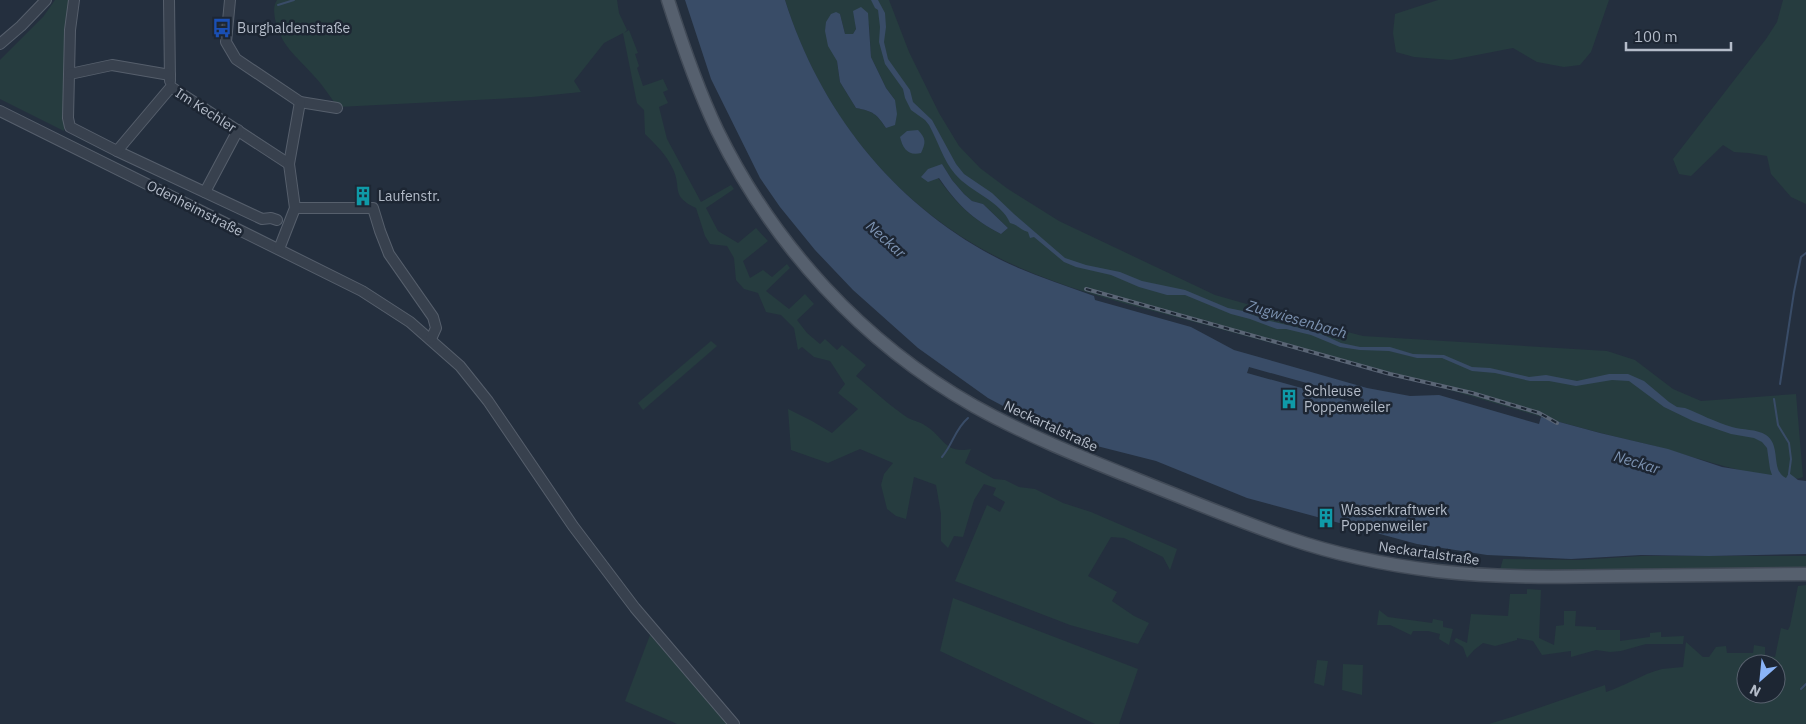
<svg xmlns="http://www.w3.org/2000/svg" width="1806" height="724" viewBox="0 0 1806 724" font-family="'IBM Plex Sans',sans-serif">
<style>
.green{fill:#263c3f;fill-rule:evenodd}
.water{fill:#394c67;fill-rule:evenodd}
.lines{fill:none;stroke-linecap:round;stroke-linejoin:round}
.stream{stroke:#394c67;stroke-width:2}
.minor-casing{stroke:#565f6c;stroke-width:12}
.major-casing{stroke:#414a57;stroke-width:15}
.minor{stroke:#38414e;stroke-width:10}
.major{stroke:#56606e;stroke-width:12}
.rail-casing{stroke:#5a6575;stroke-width:4}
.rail{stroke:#1d2633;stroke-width:2;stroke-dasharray:5.5;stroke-linecap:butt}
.labels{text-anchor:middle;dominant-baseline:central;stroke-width:5;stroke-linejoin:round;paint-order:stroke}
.poi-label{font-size:14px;fill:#b4bcc9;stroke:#1d2633;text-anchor:start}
.street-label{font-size:14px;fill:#b4bcc9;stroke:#1d2633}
.water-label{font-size:15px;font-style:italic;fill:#7c92b1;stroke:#1d2633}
</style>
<rect width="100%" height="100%" fill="#242f3e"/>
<g class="green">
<polygon points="55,0 70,0 64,131 0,99 0,60 43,17"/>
<path d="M277,0H617L619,13L627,30L624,33L629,30L638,53L635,54L639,66L637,68L643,86L663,79L668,90L663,92L668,103L659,107L667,139L701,202L731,185L734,189L706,208L718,231L738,243L756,228L768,241L743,261L750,278L763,270L772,277L787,264L790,268L766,291L789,309L805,294L814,304L797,320L807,333L820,344L825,339L837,350L842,345L866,365L856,376C873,390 890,406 908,418C914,421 921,422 926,426C945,438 944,454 971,449L965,463L994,479L1005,480L1019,487L1035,489L1063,503L1091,512L1177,549L1170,570L1163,557L1124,538L1111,537L1088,576L1117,592L1112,601L1134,616L1149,623L1138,644L1070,625L955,581L987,505L1000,512L1005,502L993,495L996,488L984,484L974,500L963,537L954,536L948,548L941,541V514L936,485L914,477L906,519L896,516L887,509L881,485L884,474L893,463L860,449L828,463L791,450L788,409L812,421L832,433L858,409L838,393L845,384L830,361L814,357L802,347L798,350L794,328L781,315L766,312L758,293L744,289L736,280L734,258L727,246L710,244L705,236L696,208C670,196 682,188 673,169C666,154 656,145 645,134L644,110L637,103L623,33L604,43L574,81L581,92L532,97L338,107C330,97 323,85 314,76C295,54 282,48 275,19C274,12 273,6 277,0Z"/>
<path d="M785,0H889L909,52L939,113L959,146L980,168L1008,189L1059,221L1215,295L1324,326L1363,336L1607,351L1635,360L1673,389L1701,401L1796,394L1803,477C1782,488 1671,449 1642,443C1559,424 1478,397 1396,375C1356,365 1315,355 1275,344C1237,334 1199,323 1161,313C1092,295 1023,276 962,237C876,182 815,97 785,0ZM854,11L869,24L871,57L886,88L895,100L886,128C877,114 873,111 856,108L840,82L837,61L840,14L845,34H853L856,29ZM942,164L952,180L964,194L972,201L983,204L1008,228L1001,234C973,220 956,203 938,178Z"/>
<polygon points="1438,0 1609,0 1591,52 1580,65 1564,67 1537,62 1513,48 1451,60 1414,57 1396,52 1393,33 1395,14"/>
<polygon points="1783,0 1806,0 1806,204 1791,197 1771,174 1767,156 1749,153 1734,152 1723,145 1691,176 1679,174 1673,159 1766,39 1777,22"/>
<polygon points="711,341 717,346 643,410 638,403"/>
<polygon points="1641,556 1806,556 1806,569 1588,572 1500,570 1503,559 1579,560"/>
<path d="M1806,585V724H1489L1515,716L1605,685L1606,692C1625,686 1642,674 1662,669C1669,668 1676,668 1683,667L1686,642L1703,657H1709L1716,647L1726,646L1727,653H1753L1754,645L1765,647V655L1775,657L1781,628L1788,630L1790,626L1798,586ZM1746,664H1776V694H1746Z"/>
<polygon points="1527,589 1541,590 1539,638 1554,645 1556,626 1564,625 1564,611 1576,611 1575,626 1596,627 1596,630 1620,630 1620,641 1650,637 1650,633 1661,632 1661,637 1684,636 1683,644 1646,644 1621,651 1610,652 1596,650 1571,657 1571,651 1542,655 1533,641 1517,638 1517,640 1495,646 1483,643 1474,650 1467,658 1463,647 1454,641 1456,638 1467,643 1471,614 1508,616 1510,594 1527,594"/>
<polygon points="953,598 1138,669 1119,724 1095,724 940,651"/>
<polygon points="1379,610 1388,617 1432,623 1433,619 1443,621 1443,627 1453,629 1449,645 1439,639 1440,634 1428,631 1413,631 1411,635 1390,625 1377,625"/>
<polygon points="650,635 729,724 677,724 625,701"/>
<polygon points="1317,660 1328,661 1324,686 1314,683"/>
<polygon points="1343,664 1363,665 1362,695 1342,690"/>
</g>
<g class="water">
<path d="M685,0H785C820,111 894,205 999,259C1029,274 1062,284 1094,296L1095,300L1191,327L1234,350L1367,388L1410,396L1439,395L1539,424L1541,417L1600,433L1668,449L1722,467L1772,475L1770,469L1767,448L1762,442L1754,438L1731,434L1693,421L1664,407L1629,381L1612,380L1576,386L1549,381H1530L1495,373L1472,371L1442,358H1417L1389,351L1360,350L1340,347L1311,335L1286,329H1277L1250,319L1231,314L1185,295H1167L1139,287L1111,275L1076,267L1064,262L1034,237L1030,238L1028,232C1021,230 1018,225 1010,223C1002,202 969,191 955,174C943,160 938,141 929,125L925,120L911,110L905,98L903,89L885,64L879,42L880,27L878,10L875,8L871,0H878L885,13L886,27L884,42L888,59L910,90L913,102L932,120L956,164L964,174L992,193L1014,214L1065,258L1086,265L1120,272L1142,281L1185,290L1228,308L1243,311L1266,320L1317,332L1341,343L1360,347H1390L1413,354L1444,355L1472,367L1490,368L1529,377L1546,375L1577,381L1609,374H1628L1644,381L1669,402L1677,407L1685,408C1700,414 1715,422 1732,427C1742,430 1757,429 1766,435C1782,446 1770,471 1786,478L1789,473L1798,480L1806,481V554L1709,556L1641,555L1571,559L1487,555L1417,544L1247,498L1156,461L1085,443L1035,423L988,398L918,348L853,290L815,250L780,207L760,178L711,79ZM1249,367L1364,399L1363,405L1247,373Z"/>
<path d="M861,7L868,13L871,57L886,88L895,100L897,114L895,125L886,128C877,114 873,111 856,108L840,82L837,61L828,46L825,31L826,22L831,14L836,12L840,14L845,34H853L856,29L853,11Z"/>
<path d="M918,130C926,139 926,142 921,153C908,156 903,149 900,137L907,131Z"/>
<path d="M942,164L952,180L964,194L972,201L983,204L1008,228L1001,234C973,220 956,203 939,178L928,182L921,177L928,169Z"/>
</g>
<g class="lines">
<g class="stream">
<polyline points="278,5 294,0"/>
<polyline points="1780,384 1794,292 1801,257 1806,253"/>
<polyline points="1774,399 1778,425 1789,443 1791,459 1789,474"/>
<path d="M942,457C953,444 955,429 968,418"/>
<polyline points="1801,689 1806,684"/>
</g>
<defs>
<g id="minor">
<polyline points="74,0 70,30 68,118 70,127 117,151 262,219 271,218 277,220"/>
<polyline points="169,0 170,81"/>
<polyline points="230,0 226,42 236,59 300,102 337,108"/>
<polyline points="0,44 21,26 46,0"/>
<polyline points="70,74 112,65 170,75"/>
<polyline points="171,87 289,164"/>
<polyline points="0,111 362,291 410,322 460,366 488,401 573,526 635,608 734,724"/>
<polyline points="117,151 171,87"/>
<polyline points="205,192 238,130"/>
<polyline points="295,208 373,208 380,231 389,254 433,317 436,328 431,339"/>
<polyline points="279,249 295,208 289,164 300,102"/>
</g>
<path id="major" d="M668,0C682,44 697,88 717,130C773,245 863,343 974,406C1033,439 1096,463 1158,488C1201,505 1244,523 1288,538C1337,555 1387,565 1437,571C1498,578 1558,577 1618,576C1681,575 1743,575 1806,574"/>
</defs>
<use href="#minor" class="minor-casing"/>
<use href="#major" class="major-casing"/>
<use href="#minor" class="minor"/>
<use href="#major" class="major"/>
<defs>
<polyline id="rail" points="1086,289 1390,374 1472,393 1539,413 1557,423"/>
</defs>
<use href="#rail" class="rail-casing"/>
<use href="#rail" class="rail"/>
</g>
<defs>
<symbol id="bus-bare" viewBox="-9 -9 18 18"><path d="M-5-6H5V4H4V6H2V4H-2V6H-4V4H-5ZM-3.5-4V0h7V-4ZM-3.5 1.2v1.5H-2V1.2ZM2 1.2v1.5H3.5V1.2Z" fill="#1a4fb4" stroke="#1d2633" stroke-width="2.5" paint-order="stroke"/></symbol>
<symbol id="building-bare" viewBox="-9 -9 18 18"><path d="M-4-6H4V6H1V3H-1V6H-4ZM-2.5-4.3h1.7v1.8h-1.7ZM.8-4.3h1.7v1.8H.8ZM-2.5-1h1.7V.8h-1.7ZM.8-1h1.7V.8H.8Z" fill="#0f9aa8" stroke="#1d2633" stroke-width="2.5" paint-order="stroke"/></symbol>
</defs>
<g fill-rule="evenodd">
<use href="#bus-bare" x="208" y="14" width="28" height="28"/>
<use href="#building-bare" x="349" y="182" width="28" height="28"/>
<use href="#building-bare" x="1275" y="385" width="28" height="28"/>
<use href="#building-bare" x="1312" y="504" width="28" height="28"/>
</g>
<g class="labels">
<g class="poi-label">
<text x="237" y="28">Burghaldenstraße</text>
<text x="378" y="196">Laufenstr.</text>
<text x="1304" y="391">Schleuse<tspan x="1304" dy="16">Poppenweiler</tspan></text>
<text x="1341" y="510">Wasserkraftwerk<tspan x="1341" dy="16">Poppenweiler</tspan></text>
</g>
<g class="street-label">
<text transform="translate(206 110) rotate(33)">Im Kechler</text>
<text transform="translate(195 208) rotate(27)">Odenheimstraße</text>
<text transform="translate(1051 426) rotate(25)">Neckartalstraße</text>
<text transform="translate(1429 553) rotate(8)">Neckartalstraße</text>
</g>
<g class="water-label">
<text transform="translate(886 239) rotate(42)">Neckar</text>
<text transform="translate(1297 319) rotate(16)">Zugwiesenbach</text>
<text transform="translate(1637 462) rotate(17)">Neckar</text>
</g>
</g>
<g transform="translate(1761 679) rotate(207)"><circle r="24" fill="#1d2633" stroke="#59626f"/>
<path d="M0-4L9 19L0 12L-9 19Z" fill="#8ab4f8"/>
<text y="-8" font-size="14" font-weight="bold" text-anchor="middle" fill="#b4bcc9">N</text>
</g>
<path d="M1626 42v8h105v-8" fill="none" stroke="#b4bcc9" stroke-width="2.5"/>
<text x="1634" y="42" font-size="15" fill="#b4bcc9" stroke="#1d2633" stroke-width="4" paint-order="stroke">100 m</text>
</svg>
